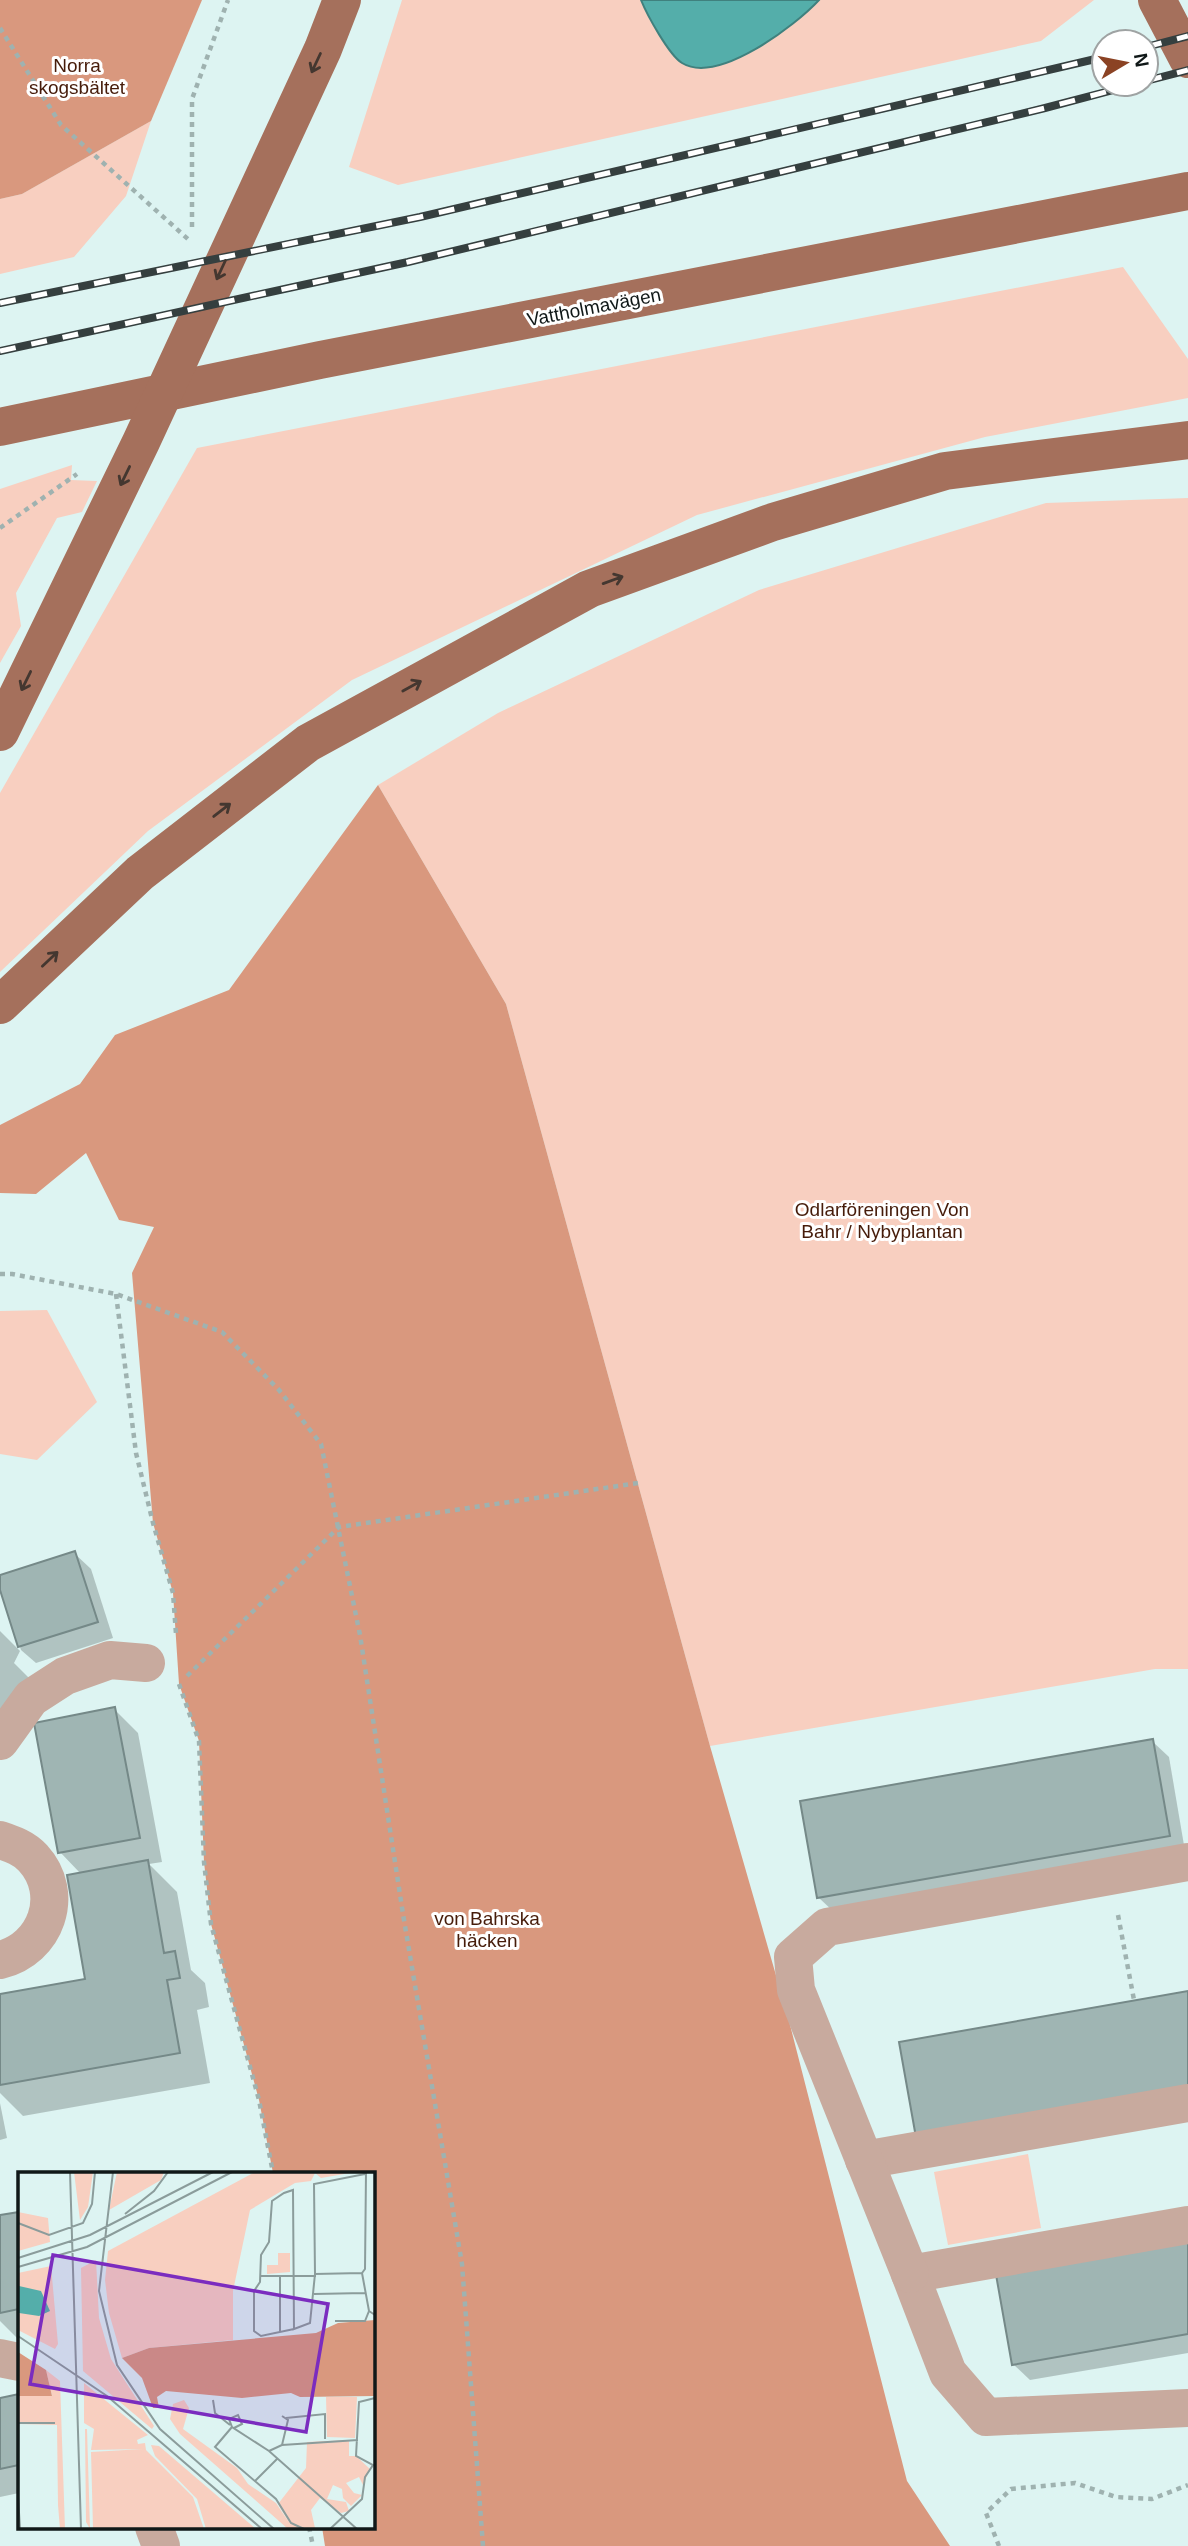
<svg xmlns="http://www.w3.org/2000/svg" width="1188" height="2546" viewBox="0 0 1188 2546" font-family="Arial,sans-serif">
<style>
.green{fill:#f8cfc0}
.forest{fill:#d9987e}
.water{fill:#54aeaa;stroke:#40817e;stroke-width:2}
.shadow{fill:#0003}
.building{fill:#9fb5b3;stroke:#758988;stroke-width:2}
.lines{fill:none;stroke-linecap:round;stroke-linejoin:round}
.path{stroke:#9fb2b0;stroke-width:4.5;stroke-dasharray:5 5;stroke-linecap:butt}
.minor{stroke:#c8aa9e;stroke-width:38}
.major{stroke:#a5705c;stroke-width:38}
.rail-casing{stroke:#353f3f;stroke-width:8}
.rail{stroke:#fff;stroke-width:5;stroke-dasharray:16;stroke-linecap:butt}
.oneway{stroke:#443730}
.labels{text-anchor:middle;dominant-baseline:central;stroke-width:6;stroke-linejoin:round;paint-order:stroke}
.park-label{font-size:19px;fill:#461c0a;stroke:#fff}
.street-label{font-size:19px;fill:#101818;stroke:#fff}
.inset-road{fill:none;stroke:#8b9c9b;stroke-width:2}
.view{fill:#7b2cbf;fill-opacity:0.15;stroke:#7b2cbf;stroke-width:3.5}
.inset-edge{fill:none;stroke:#101818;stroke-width:3.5}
</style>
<rect width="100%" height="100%" fill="#ddf4f2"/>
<g class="green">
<polygon points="402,0 1094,0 1041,41 398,185 349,167"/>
<polygon points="151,121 126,196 74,257 0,274 0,199 22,194"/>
<polygon points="1123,267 1188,359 1188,398 985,437 697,515 352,680 148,831 0,972 0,793 197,448"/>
<polygon points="72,465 71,480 97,481 82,512 57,518 16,593 21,626 0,663 0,489"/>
<polygon points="1188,498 1188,1669 1155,1669 710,1746 506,1004 378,785 498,713 759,590 1046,503"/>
<polygon points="47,1310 97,1402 37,1460 0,1454 0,1311"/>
<polygon points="1028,2154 1041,2228 948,2245 934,2172"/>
</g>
<g class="forest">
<polygon points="0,0 202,0 151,121 22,194 0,199"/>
<polygon points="378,785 506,1004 710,1746 788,2017 907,2481 950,2546 325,2546 322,2527 373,2527 373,2173 273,2173 259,2100 211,1924 204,1862 199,1741 179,1684 173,1593 153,1523 132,1273 154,1227 119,1220 86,1153 36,1194 0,1193 0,1125 80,1084 115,1035 229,990"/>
</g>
<path class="water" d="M641,0H819C796,25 718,85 682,63C669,55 647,15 641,0Z"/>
<g class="shadow">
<polygon points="74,1553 91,1569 113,1638 36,1663 21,1650 0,1584 0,1577"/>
<polygon points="0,1631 20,1651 14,1663 30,1679 0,1735"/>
<polygon points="114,1709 138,1733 162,1862 149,1864 177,1892 191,1970 205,1983 209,2007 197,2010 210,2083 23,2116 0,2093 0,1996 87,1980 81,1874 60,1852"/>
<polygon points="1152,1741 1169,1757 1185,1851 835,1913 818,1897"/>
<polygon points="0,2103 7,2138 0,2140"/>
<polygon points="19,2214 19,2340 0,2321 0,2217"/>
<polygon points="1188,2237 1188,2353 1030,2380 1013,2364"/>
<polygon points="19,2396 19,2493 0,2497 0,2400"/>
</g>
<g class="building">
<polygon points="75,1551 98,1622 18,1647 0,1590 0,1575"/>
<polygon points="115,1707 140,1838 58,1853 34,1723"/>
<polygon points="1153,1739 1170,1836 817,1898 800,1801"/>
<polygon points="148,1860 164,1953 175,1951 180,1978 167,1980 180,2053 0,2085 0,1994 85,1979 67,1875"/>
<polygon points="1188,1991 1188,2095 917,2143 899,2042"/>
<polygon points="19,2212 19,2309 0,2313 0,2215"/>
<polygon points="1188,2235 1188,2334 1012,2365 995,2269"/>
<polygon points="19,2394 19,2465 0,2469 0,2398"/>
</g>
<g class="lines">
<g class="path">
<polyline points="0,28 61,125 189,240"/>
<polyline points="192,227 192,99 228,0"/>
<polyline points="0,528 77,474"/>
<polyline points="0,1274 12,1274 116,1294 222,1332 279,1390 321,1444 360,1635 403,1914 462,2264 483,2546"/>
<polyline points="116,1294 136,1453 153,1523 173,1593 176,1634"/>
<polyline points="187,1676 339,1527 638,1483"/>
<polyline points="179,1684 199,1741 204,1862 211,1924 259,2100 273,2173"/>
<polyline points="1118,1915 1134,2000"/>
<polyline points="309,2527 313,2546"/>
<polyline points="999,2546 986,2513 1011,2489 1075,2483 1116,2497 1152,2499 1188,2485"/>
</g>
<g class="minor">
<polyline points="0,1741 31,1698 65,1676 110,1660 146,1663"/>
<path d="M0,1840C12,1844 24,1848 33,1858C66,1894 46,1949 0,1960"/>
<polyline points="864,2160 1188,2103"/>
<polyline points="1188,2225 910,2274 948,2373 986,2417 1188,2408"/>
<polyline points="910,2274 796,1990 793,1957 827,1927 1188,1862"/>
<polyline points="0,2358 19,2362"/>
<polyline points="154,2527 161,2546"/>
</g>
<g class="major">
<polyline points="1157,0 1188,59"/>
<polyline points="0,427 320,360 1188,191"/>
<polyline points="0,732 141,442 323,49 342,0"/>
<polyline points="0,1005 140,873 308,743 589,589 773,522 945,471 1188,440"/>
</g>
<defs>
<g id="rail">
<polyline points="1146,47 1188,36"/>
<polyline points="1146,81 1188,70"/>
<polyline points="0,303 420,217 1104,57"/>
<polyline points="0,351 408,262 1045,108 1136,84"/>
</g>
</defs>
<use href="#rail" class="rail-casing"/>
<use href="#rail" class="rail"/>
</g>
<defs><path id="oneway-shaft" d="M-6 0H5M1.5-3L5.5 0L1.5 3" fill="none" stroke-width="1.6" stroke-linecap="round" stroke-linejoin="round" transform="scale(1.75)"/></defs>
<g class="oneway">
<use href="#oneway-shaft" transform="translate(316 63) rotate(115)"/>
<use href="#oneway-shaft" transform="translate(221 270) rotate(115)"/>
<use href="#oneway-shaft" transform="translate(125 476) rotate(116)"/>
<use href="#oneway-shaft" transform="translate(613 580) rotate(-20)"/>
<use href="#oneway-shaft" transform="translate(26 681) rotate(116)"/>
<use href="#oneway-shaft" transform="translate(412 686) rotate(-29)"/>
<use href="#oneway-shaft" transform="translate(222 810) rotate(-38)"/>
<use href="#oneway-shaft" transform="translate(50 959) rotate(-43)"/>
</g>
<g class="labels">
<g class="park-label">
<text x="77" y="65">Norra<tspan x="77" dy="22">skogsbältet</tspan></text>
<text x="882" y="1209">Odlarföreningen Von<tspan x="882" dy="22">Bahr / Nybyplantan</tspan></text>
<text x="487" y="1918">von Bahrska<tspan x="487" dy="22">häcken</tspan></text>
</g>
<g class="street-label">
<text transform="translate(594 307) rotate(-11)">Vattholmavägen</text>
</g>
</g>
<g transform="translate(18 2172)">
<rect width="357" height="357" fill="#ddf4f2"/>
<path d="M56,0H75L70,35L62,48ZM99,0H146L143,8L91,38ZM237,0H338L303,6L297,1L293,9L277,11L232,38L215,119V168L131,176L104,186L91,141L87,108L90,79ZM0,40L30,46L32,70L0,79ZM260,81H272V100L249,102V93H260ZM78,88L81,146L93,187L136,254L134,257L65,199L63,96ZM33,94L40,172L37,177L0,158V101ZM28,198L42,209L47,357H42L40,333L39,253L0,252V224H34ZM66,211L130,263L119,268L120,272L127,271L128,278L175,325L186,357H75L73,280L125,277L73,278L76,257L66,251ZM308,225H339L337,266L309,265ZM166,228L171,236L165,257L219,296L230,312L258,331L272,352L260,332L288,296L289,270L331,268V284H338L352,297L345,313L341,305L328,311L336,321L344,323L333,334L325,326L324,317L315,313L309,327L328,330L331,339L323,341L302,326L293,338L297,356L270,357L162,262L152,247L155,232ZM67,257H69L72,357L68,350ZM133,273L141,274L238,357H188L179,327L137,284Z" fill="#f8cfc0"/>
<path d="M357,148V224L282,225L273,221L224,226L148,219L139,225L141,236H135L124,206L104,186L131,176L298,161L320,151ZM0,180L28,198L34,224H0Z" fill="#d9987e"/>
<path d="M1,114L23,119L32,139L21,144L1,141Z" fill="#54aeaa"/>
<path class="inset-road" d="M52,0L63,357M95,0L81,119L99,193L142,257L256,357M347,2L296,12L297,102L344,101L347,97L348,0M107,42L136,19L150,0M0,51L31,63L65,51L74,32L77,0M0,86L72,63L195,0M0,95L69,75L214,0M344,101L351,139L357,143M242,104H298M296,122L347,121M317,149H347L351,139M276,157L243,164L236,159V119L242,110L243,83L251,70L254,29L266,21L275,18L276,157L292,151L297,102M262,160V104M0,164L89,224L244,357M195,228L197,241L212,253M268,246L307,242V267M0,251H37M214,255L197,275L258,327L273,351L286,357M216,256L224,252L220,243L211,247L214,255L251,279L339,357M264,273L340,268M251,279L264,273L270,248L264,244M237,309L259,287M0,324L2,357M312,357L344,327L347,305L355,293L338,284L341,230L357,226"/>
<path class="view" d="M35,83L310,132L288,260L12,212Z"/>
<rect width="357" height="357" class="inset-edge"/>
</g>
<g transform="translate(1125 63) rotate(80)"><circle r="33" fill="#ffffff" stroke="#9fa3a3" stroke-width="2"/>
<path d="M0-5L12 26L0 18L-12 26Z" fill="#8b4324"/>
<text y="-10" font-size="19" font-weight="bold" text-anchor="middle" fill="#101818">N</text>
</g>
</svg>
